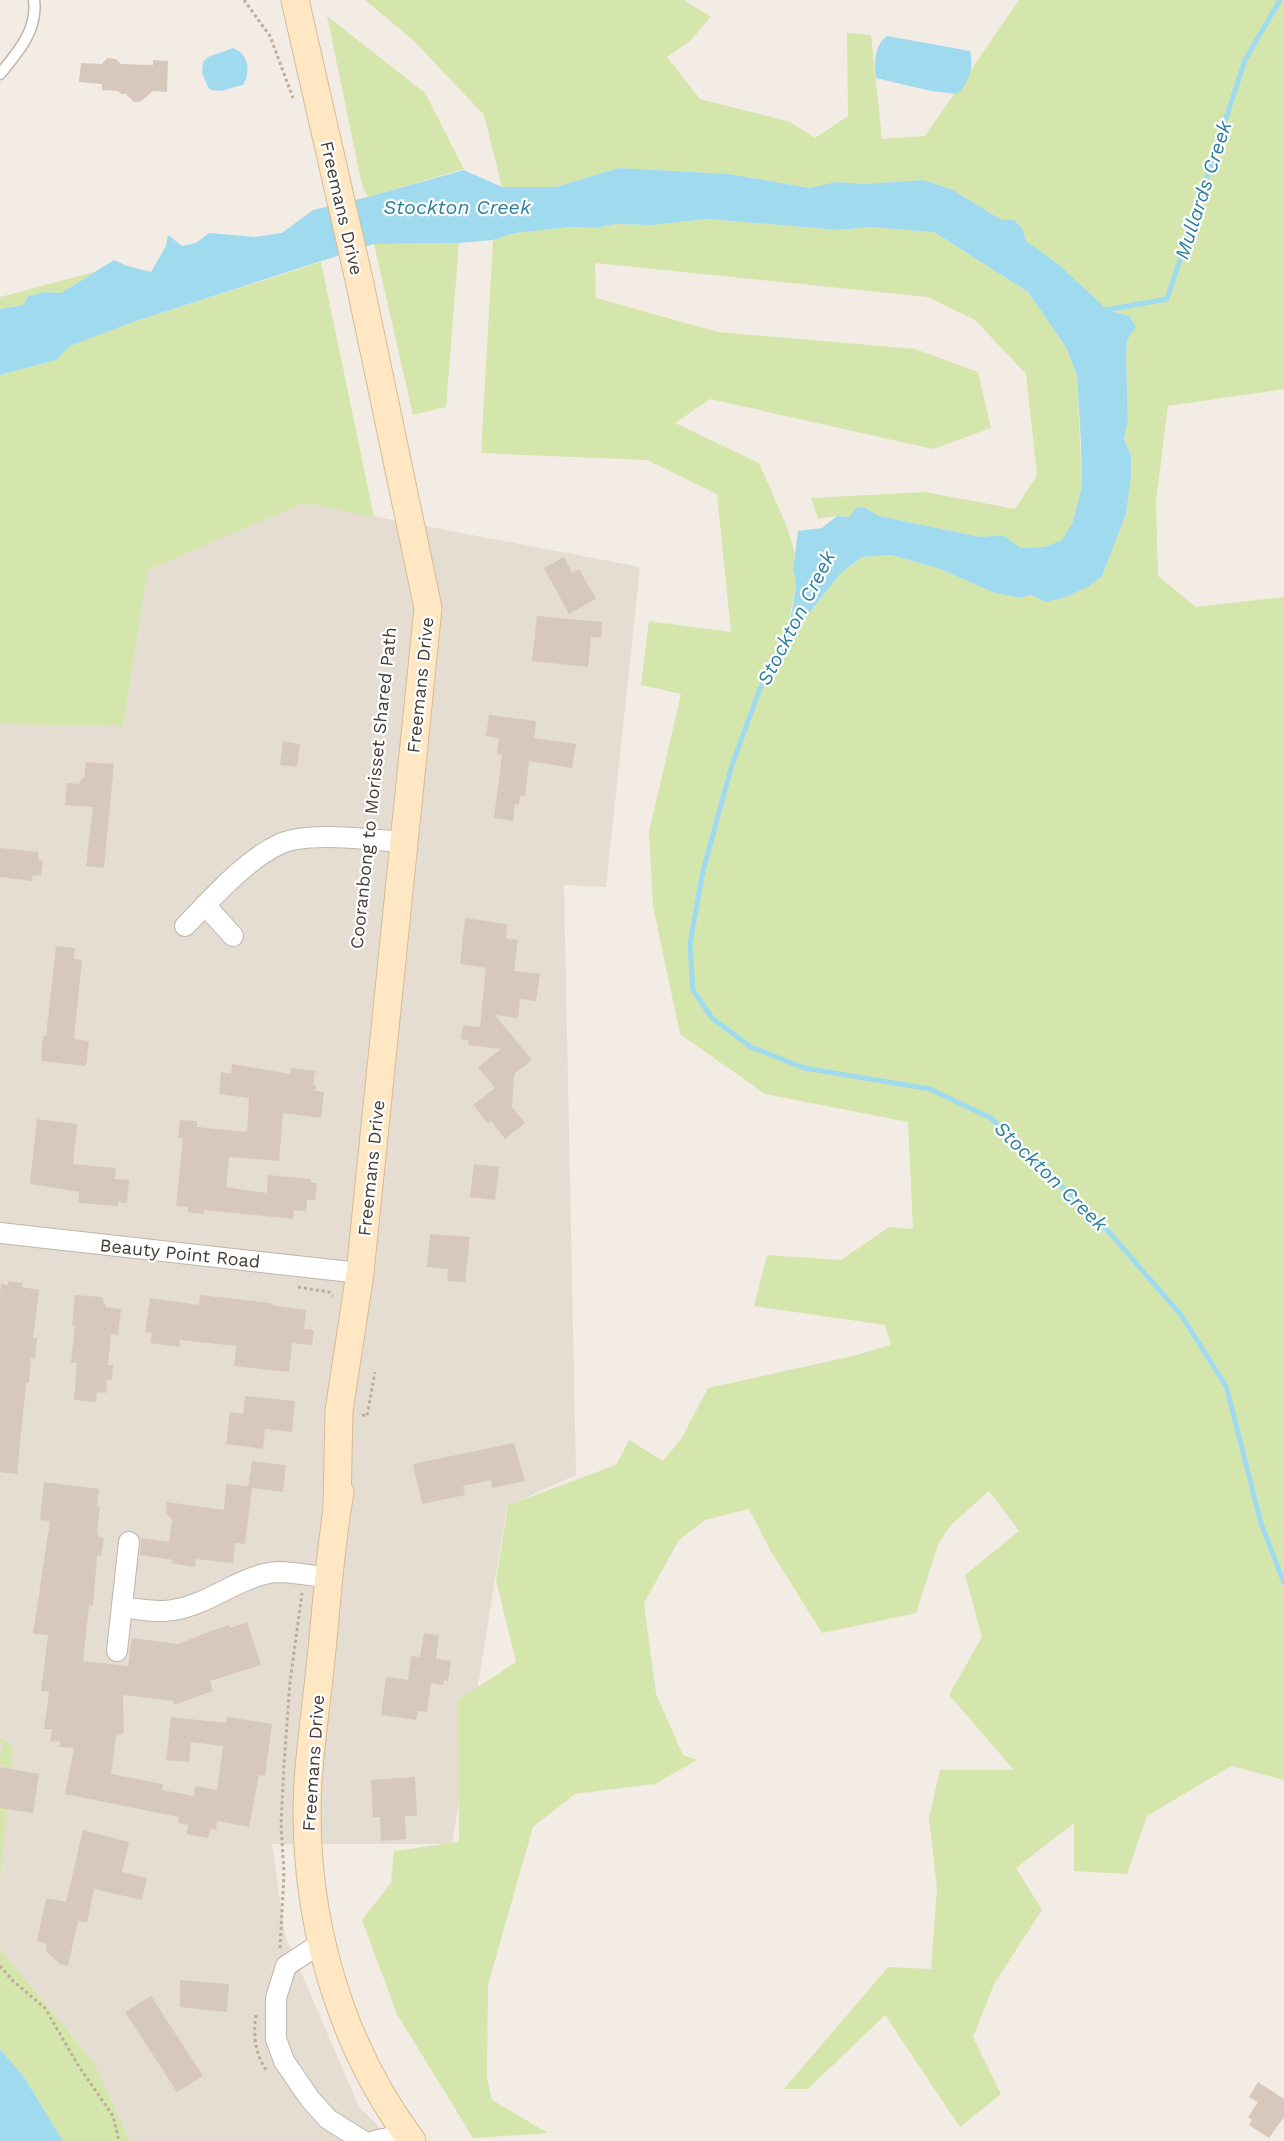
<svg xmlns="http://www.w3.org/2000/svg" width="1284" height="2141" viewBox="0 0 1284 2141" font-family="'Work Sans',sans-serif">
<style>
.residential{fill:#e6ddd2}
.green{fill:#d5e6ac}
.water{fill:#a0daef}
.lines{fill:none;stroke-linecap:round;stroke-linejoin:round}
.stream{stroke:#a0daef;stroke-width:5}
.building{fill:#d6c8bc}
.service-casing{stroke:#c0b5aa;stroke-width:13}
.minor-casing{stroke:#c0b5aa;stroke-width:22}
.secondary-casing{stroke:#d5bb96;stroke-width:29}
.path{stroke:#bfab98;stroke-width:3;stroke-dasharray:3 3;stroke-linecap:butt}
.service{stroke:#fff;stroke-width:10}
.minor{stroke:#fff;stroke-width:20}
.secondary{stroke:#fee7c2;stroke-width:27}
.labels{text-anchor:middle;dominant-baseline:central;stroke-width:4.5;stroke-linejoin:round;paint-order:stroke}
.street-label{font-size:18px;fill:#443b34;stroke:#fff}
.water-label{font-size:20px;font-style:italic;fill:#2c7f9e;stroke:#fff}
</style>
<rect width="100%" height="100%" fill="#f2ece4"/>
<polygon class="residential" points="304,503 640,567 606,887 564,885 576,1475 507,1506 452,1844 272,1844 285,1935 359,2107 393,2141 130,2141 93,2061 0,1949 0,724 123,726 148,570"/>
<g class="green">
<polygon points="365,0 684,0 711,17 691,40 667,57 700,99 790,122 815,138 848,116 847,33 871,35 882,139 925,136 1019,0 1284,0 1284,389 1168,406 1156,502 1158,576 1196,607 1284,597 1284,1780 1231,1766 1147,1816 1127,1874 1074,1871 1074,1823 1016,1868 1042,1910 994,1984 973,2037 1001,2094 960,2127 885,2015 808,2089 784,2089 888,1967 931,1969 937,1889 929,1818 940,1770 1014,1770 949,1695 982,1637 965,1575 1019,1531 989,1491 952,1524 939,1542 916,1613 822,1633 770,1550 749,1509 705,1520 679,1540 644,1603 656,1694 683,1755 697,1760 655,1784 575,1794 533,1827 488,1985 487,2079 492,2100 548,2133 473,2138 397,2014 362,1920 391,1883 394,1851 459,1842 458,1700 516,1662 496,1580 508,1505 616,1465 629,1440 663,1461 681,1439 708,1388 853,1356 891,1345 885,1325 754,1306 767,1255 841,1260 889,1227 913,1229 908,1122 765,1094 680,1034 653,906 649,832 681,694 641,685 649,621 731,632 717,494 647,460 481,453 493,240 515,233 570,227 595,228 615,224 652,225 707,219 838,230 870,227 934,232 1028,292 1067,349 1077,376 1082,487 1072,524 1062,540 1044,547 1021,548 1002,535 980,537 879,516 864,507 849,517 837,516 818,519 811,498 925,492 1015,509 1037,475 1026,374 975,320 928,297 595,263 596,298 718,332 915,349 978,372 991,428 933,449 710,399 675,423 759,463 787,527 795,554 793,571 796,576 794,596 784,645 840,574 862,557 891,555 940,569 992,592 1019,598 1031,595 1046,602 1063,598 1088,587 1102,576 1126,514 1131,477 1131,455 1124,439 1128,420 1126,356 1129,316 1109,311 1058,264 1026,241 1022,228 1014,220 1000,219 953,190 923,180 865,184 835,182 810,188 729,174 619,168 555,187 502,187 484,115 414,41"/>
<polygon points="327,16 425,93 464,169 368,197 362,185"/>
<polygon points="459,243 446,407 413,415 374,244"/>
<polygon points="321,262 374,517 304,503 148,570 123,726 0,724 0,375 56,360 69,346 133,322"/>
<polygon points="94,272 61,293 45,292 28,296 23,305 0,309 0,297"/>
<polygon points="0,1737 13,1747 0,1878 0,1807 5,1766 0,1765 0,1755 4,1746 0,1742"/>
<polygon points="0,1949 93,2061 130,2141 63,2141 24,2077 0,2049"/>
</g>
<g class="water">
<path d="M887,36L970,51C974,67 969,84 957,94L931,91L876,78C874,64 874,45 887,36Z"/>
<path d="M233,48C249,54 251,72 243,85C229,87 224,94 209,89L202,73L203,62L208,57Z"/>
<path d="M619,168L729,174L810,188L835,182L865,184L923,180L953,190L1000,219L1014,220L1022,228L1026,241L1058,264L1109,311L1129,316L1136,327L1127,340L1126,356L1128,420L1124,439L1131,455V477L1126,514L1102,576L1088,587L1063,598L1046,602L1031,595L1019,598L992,592L940,569L891,555L862,557L840,574L783,646C787,630 801,585 793,571L798,531L822,528L837,516L849,517L856,508L864,507L879,516L980,537L1002,535L1021,548L1044,547L1062,540L1072,524L1082,487L1081,442L1077,376L1067,349L1028,292L934,232L870,227L838,230L707,219L652,225L615,224L595,228L570,227L515,233L493,240L459,243L374,244L133,322L70,346L56,360L0,375V309L23,305L28,296L45,292L61,293L114,260L127,266L151,272L166,246L168,235L182,246L196,243L209,233L255,237L282,233L313,210L368,197L464,170L502,187H555Z"/>
<polygon points="0,2049 24,2077 63,2141 0,2141"/>
</g>
<g class="lines">
<g class="stream">
<polyline points="1100,311 1167,299 1245,60 1280,0"/>
<polyline points="785,641 759,691 732,765 703,871 690,944 693,990 712,1018 751,1047 804,1068 930,1089 991,1118 1046,1173 1096,1217 1181,1315 1226,1386 1261,1523 1284,1583"/>
</g>
</g>
<g class="building">
<polygon points="107,58 116,59 121,64 153,65 153,60 168,61 167,92 153,91 140,102 134,102 126,94 121,94 118,91 102,90 102,84 79,82 81,63 102,64"/>
<polygon points="564,557 572,573 579,569 596,599 569,614 544,568"/>
<polygon points="537,616 602,622 601,638 591,637 588,667 532,661"/>
<polygon points="489,715 536,721 534,738 576,744 572,768 529,761 525,797 520,796 519,805 515,804 513,821 494,818 502,755 497,754 499,738 486,736"/>
<polygon points="283,741 300,744 297,767 280,765"/>
<polygon points="86,762 114,764 104,868 86,866 93,807 65,805 67,783 80,784 81,778 84,778"/>
<polygon points="0,848 38,852 38,859 43,861 41,875 33,876 32,881 0,877"/>
<polygon points="465,918 507,924 506,938 518,940 514,971 540,974 536,1001 520,999 518,1018 495,1015 532,1060 514,1074 512,1107 525,1123 505,1139 491,1121 488,1124 473,1105 495,1088 478,1067 501,1049 468,1045 469,1040 461,1039 463,1025 480,1027 486,968 460,964"/>
<polygon points="56,946 75,948 74,959 82,960 74,1039 89,1041 86,1066 41,1061 43,1036 46,1036"/>
<polygon points="232,1064 290,1074 291,1068 315,1071 313,1085 316,1085 315,1091 324,1092 321,1118 283,1113 279,1161 229,1157 226,1187 267,1193 268,1175 311,1179 311,1183 317,1183 315,1200 307,1200 306,1211 294,1210 293,1219 204,1210 203,1214 188,1212 188,1207 176,1206 183,1138 178,1138 180,1120 197,1121 197,1127 247,1132 249,1098 219,1094 221,1072 231,1074"/>
<polygon points="37,1119 77,1124 73,1164 116,1168 115,1179 129,1180 127,1203 118,1202 118,1206 78,1203 79,1192 30,1184"/>
<polygon points="474,1164 499,1167 495,1200 470,1197"/>
<polygon points="430,1234 470,1237 465,1282 447,1281 448,1269 427,1267"/>
<polygon points="8,1281 23,1283 22,1287 39,1290 33,1338 37,1338 35,1358 31,1358 29,1383 26,1383 17,1474 0,1472 0,1295 1,1284 8,1285"/>
<polygon points="75,1295 102,1297 106,1307 121,1309 118,1335 111,1334 108,1365 113,1365 112,1380 107,1379 106,1393 97,1392 96,1402 74,1400 77,1363 71,1363 75,1326 72,1326"/>
<polygon points="200,1295 271,1303 271,1305 306,1310 304,1329 314,1330 312,1345 292,1343 289,1372 234,1366 236,1346 180,1340 179,1347 150,1343 152,1333 145,1332 150,1298 199,1305"/>
<polygon points="245,1396 295,1401 292,1432 265,1429 263,1449 226,1444 230,1412 243,1414"/>
<polygon points="514,1443 525,1481 492,1488 491,1480 463,1486 465,1495 422,1504 413,1464"/>
<polygon points="252,1461 286,1465 283,1492 252,1488 245,1544 235,1543 233,1563 196,1559 195,1567 171,1563 173,1560 140,1555 141,1538 169,1542 172,1520 166,1513 167,1502 224,1510 226,1484 248,1486"/>
<polygon points="44,1482 99,1489 97,1506 100,1506 97,1532 98,1533 98,1537 104,1538 101,1556 97,1556 93,1606 89,1605 83,1661 128,1666 132,1638 178,1644 211,1631 229,1625 230,1628 247,1622 261,1665 210,1681 213,1691 173,1705 173,1701 123,1695 124,1733 116,1736 111,1774 163,1784 162,1790 194,1796 195,1786 217,1790 223,1746 191,1742 189,1762 166,1760 171,1717 226,1723 227,1717 272,1724 265,1776 259,1775 249,1827 217,1821 216,1830 210,1829 208,1838 186,1834 188,1825 178,1823 179,1817 65,1794 74,1748 59,1747 60,1741 50,1742 52,1729 44,1729 49,1692 41,1691 48,1635 33,1634 50,1521 40,1520"/>
<polygon points="424,1633 439,1635 436,1659 451,1661 448,1681 444,1680 443,1685 431,1683 427,1712 418,1711 416,1720 381,1715 386,1677 408,1680 411,1656 420,1657"/>
<polygon points="0,1767 39,1774 33,1813 0,1808"/>
<polygon points="415,1777 417,1816 405,1816 406,1839 381,1841 380,1817 373,1817 371,1780"/>
<polygon points="83,1830 129,1842 122,1872 147,1878 142,1900 94,1889 87,1923 78,1921 68,1966 60,1964 46,1951 47,1944 37,1941 46,1898 66,1902"/>
<polygon points="180,1980 229,1984 227,2012 180,2007"/>
<polygon points="151,1996 203,2076 177,2092 125,2012"/>
<polygon points="1258,2082 1284,2099 1284,2117 1269,2138 1249,2125 1252,2120 1248,2117 1258,2102 1249,2097"/>
</g>
<g class="lines">
<defs>
<path id="service" d="M0,74C18,52 38,30 34,0"/>
<g id="minor">
<polyline points="205,905 233,936"/>
<path d="M185,926C212,899 245,860 280,844C310,831 370,840 404,842"/>
<polyline points="0,1233 360,1273"/>
<path d="M122,1607C138,1609 156,1613 173,1610C209,1605 242,1574 278,1572C295,1572 313,1576 330,1578"/>
<polyline points="117,1651 129,1542"/>
<polyline points="321,1943 286,1966 276,1998 276,2039 284,2061 310,2099 328,2119 363,2141"/>
<polyline points="374,2141 407,2134"/>
</g>
<g id="secondary">
<polyline points="295,0 360,284 428,608 360,1273 339,1411 337,1508"/>
<path d="M340,1492C330,1547 327,1603 321,1659C317,1699 311,1740 308,1781C301,1908 336,2039 412,2141"/>
</g>
</defs>
<use href="#service" class="service-casing"/>
<use href="#minor" class="minor-casing"/>
<use href="#secondary" class="secondary-casing"/>
<g class="path">
<polyline points="244,0 270,36 293,98"/>
<polyline points="298,1287 329,1292 333,1296"/>
<polyline points="362,1415 367,1416 375,1372"/>
<polyline points="280,1948 284,1873 281,1824 284,1764 290,1682 302,1593"/>
<polyline points="0,1966 13,1981 45,2008 78,2065 113,2116 119,2141"/>
<path d="M256,2015C253,2035 255,2055 267,2071"/>
</g>
<use href="#service" class="service"/>
<use href="#minor" class="minor"/>
<use href="#secondary" class="secondary"/>
</g>
<g class="labels">
<g class="street-label">
<text transform="translate(342 208) rotate(77)">Freemans Drive</text>
<text transform="translate(420 685) rotate(-84)">Freemans Drive</text>
<text transform="translate(373 788) rotate(-84)">Cooranbong to Morisset Shared Path</text>
<text transform="translate(371 1168) rotate(-84)">Freemans Drive</text>
<text transform="translate(180 1253) rotate(6)">Beauty Point Road</text>
<text transform="translate(313 1763) rotate(-86)">Freemans Drive</text>
</g>
<g class="water-label">
<text transform="translate(1203 190) rotate(-72)">Mullards Creek</text>
<text x="457" y="207">Stockton Creek</text>
<text transform="translate(796 618) rotate(-63)">Stockton Creek</text>
<text transform="translate(1051 1176) rotate(44)">Stockton Creek</text>
</g>
</g>
</svg>
